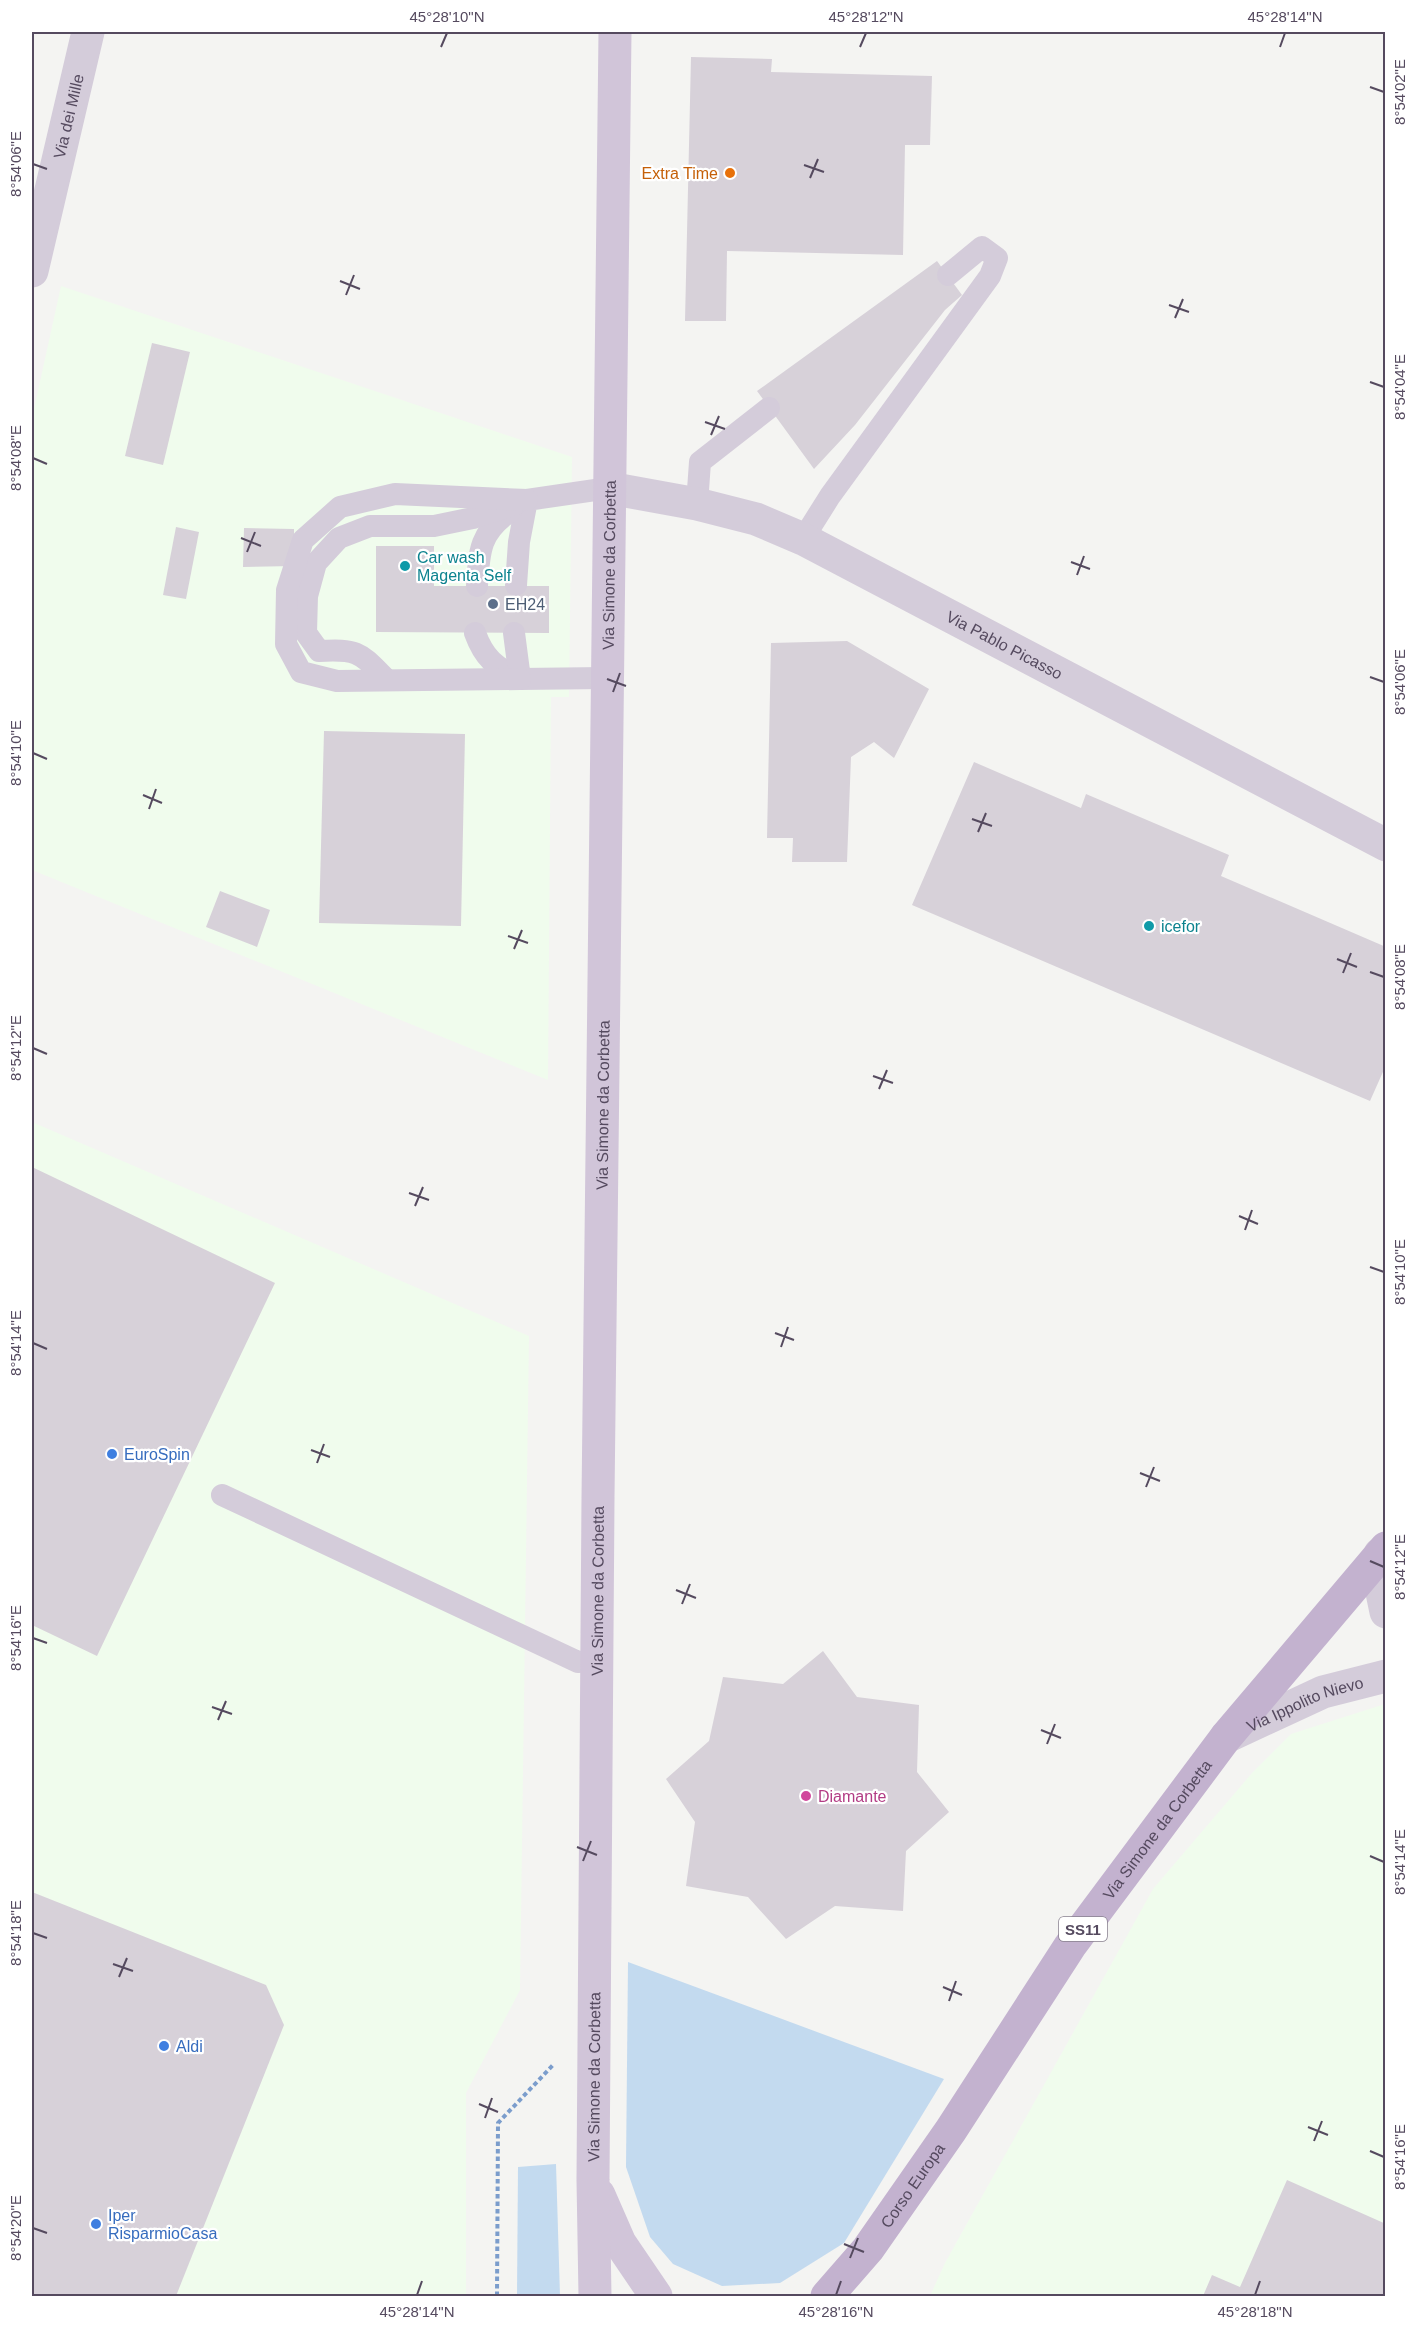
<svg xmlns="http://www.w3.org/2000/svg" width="1417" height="2328" viewBox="0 0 1417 2328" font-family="Arial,sans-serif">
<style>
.commercial{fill:#f0fced}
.green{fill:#c3daef}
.building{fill:#d7d1d9}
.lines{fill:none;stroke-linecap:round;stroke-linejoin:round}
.path{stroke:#7b9dcc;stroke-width:4;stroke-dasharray:4.5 3;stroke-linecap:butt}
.lane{stroke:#d4ccda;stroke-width:22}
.street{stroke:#d4ccda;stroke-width:33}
.secondary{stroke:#d1c5d9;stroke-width:33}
.primary{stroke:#c3b2cf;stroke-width:33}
.ticks{fill:none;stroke:#554a5f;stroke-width:2}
.food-dot{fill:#e8710a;stroke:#fff;stroke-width:2}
.culture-dot{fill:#0f9aa8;stroke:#fff;stroke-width:2}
.service-dot{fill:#5c6f8a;stroke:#fff;stroke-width:2}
.shop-dot{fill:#3f7fe0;stroke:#fff;stroke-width:2}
.hotel-dot{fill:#d1479c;stroke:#fff;stroke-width:2}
.labels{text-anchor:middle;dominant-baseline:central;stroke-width:4.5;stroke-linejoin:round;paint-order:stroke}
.shield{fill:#fff;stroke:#88808f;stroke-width:1.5}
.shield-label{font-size:15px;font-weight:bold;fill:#554a5f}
.street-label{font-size:16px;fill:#554a5f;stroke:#fff}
.food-label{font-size:16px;fill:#c56008;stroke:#fff;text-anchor:end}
.culture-label{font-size:16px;fill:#0d838f;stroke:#fff;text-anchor:start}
.service-label{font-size:16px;fill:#4e5e75;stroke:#fff;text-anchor:start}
.shop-label{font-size:16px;fill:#366cbe;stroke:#fff;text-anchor:start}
.hotel-label{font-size:16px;fill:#b23c85;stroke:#fff;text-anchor:start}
.neatline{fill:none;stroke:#554a5f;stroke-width:2}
.ticks-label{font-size:15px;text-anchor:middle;fill:#554a5f}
</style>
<rect width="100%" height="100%" fill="#f4f4f2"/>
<g class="commercial">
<polygon points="61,286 572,457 569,697 551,697 548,1080 32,870 32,418"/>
<polygon points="32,1122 529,1336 520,1990 466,2093 466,2296 32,2296"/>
<polygon points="1385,1704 1385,2296 930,2296 945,2263 1153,1889 1252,1773 1291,1734"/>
</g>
<g class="green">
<polygon points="628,1962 944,2079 844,2243 780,2283 722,2286 673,2264 650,2237 626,2167"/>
<polygon points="556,2164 560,2296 517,2296 518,2167"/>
</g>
<g class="building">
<polygon points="691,57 772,59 771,72 932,76 930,145 905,145 903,255 727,251 726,321 685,321"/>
<polygon points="937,261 962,295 945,310 855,425 814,469 757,391"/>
<polygon points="152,343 190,352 163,465 125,456"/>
<polygon points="176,527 199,532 186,599 163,595"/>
<polygon points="244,528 294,529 294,566 243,567"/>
<polygon points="376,546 434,546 434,586 549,586 549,633 376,632"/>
<polygon points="847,641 929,689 894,758 874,742 851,757 847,862 792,862 793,838 767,838 771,643"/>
<polygon points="324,731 465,734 461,926 319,923"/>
<polygon points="974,762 1081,808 1086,794 1229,855 1221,876 1386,947 1386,1065 1370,1101 912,905"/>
<polygon points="220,891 270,910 257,947 206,927"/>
<polygon points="32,1167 275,1283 97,1656 32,1625"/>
<polygon points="823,1651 857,1697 919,1705 917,1772 949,1812 906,1851 903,1911 835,1906 786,1939 748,1897 686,1886 695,1822 666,1779 709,1741 723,1677 783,1684"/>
<polygon points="32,1892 266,1985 284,2025 176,2296 32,2296"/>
<polygon points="1287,2180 1386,2224 1386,2296 1203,2296 1212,2275 1240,2287"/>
</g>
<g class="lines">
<polyline class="path" points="497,2296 498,2123 554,2064"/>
<g class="lane">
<polyline points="697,504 700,462 769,408"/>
<polyline points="803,539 830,496 990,276 997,258 982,247 948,275"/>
<polyline points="516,585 519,542 527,500 609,488"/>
<path d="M477,586C479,551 480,531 511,511"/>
<path d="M475,633C484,658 495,667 520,679"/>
<polyline points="514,633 520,679 605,678"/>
<path d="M386,679C359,652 359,649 319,651L306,633L307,596L316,563L339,538L370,526H434L473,518L515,504"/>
<polyline points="520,679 337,681 301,672 286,644 287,590 303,540 340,507 395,494 527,500"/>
<polyline points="222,1495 578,1662 597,1661"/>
</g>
<g class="street">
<path id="s1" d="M32,271L88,32"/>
<path id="s2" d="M609,488L697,504L756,519L803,539L1386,845"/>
<polyline points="1380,1554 1380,1583 1386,1612"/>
<path id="s3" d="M1226,1737L1323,1692L1386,1676"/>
</g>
<g class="secondary">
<polyline points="599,2195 620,2243 656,2296"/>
<path id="s4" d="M595,2296L593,2180L598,1498L615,32"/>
</g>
<path class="primary" id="s5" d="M827,2296L868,2249L951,2130L1070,1946L1226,1737L1386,1548"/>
</g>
<path class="ticks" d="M441,47L447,33M860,47L866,33M1280,47L1285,33M1370,87L1384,92M33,164L47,169M804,165L824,172M810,178L818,159M340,281L360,289M346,295L354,275M1169,305L1189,312M1175,318L1183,299M1370,382L1384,387M705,422L725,429M711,435L719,416M33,458L47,464M241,538L261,546M247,552L255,532M1071,562L1090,569M1077,575L1084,556M1370,677L1384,682M607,679L626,686M613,692L620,673M33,753L47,759M143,795L162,803M149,809L156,789M972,819L992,826M978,832L986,813M508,936L528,943M514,949L522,930M1337,959L1357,967M1370,972L1384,977M1343,973L1351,953M33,1048L47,1054M873,1076L893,1083M879,1089L887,1070M409,1193L429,1200M415,1206L423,1187M1239,1216L1258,1224M1245,1230L1252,1210M1370,1267L1384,1272M775,1333L794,1340M33,1343L47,1349M781,1347L788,1327M311,1450L330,1457M317,1463L324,1444M1140,1473L1160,1481M1146,1487L1154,1467M1370,1561L1384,1567M676,1590L696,1598M682,1604L690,1584M33,1638L47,1643M212,1707L232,1714M218,1720L226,1701M1041,1730L1061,1738M1047,1744L1055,1724M577,1847L597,1855M1370,1856L1384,1862M583,1861L591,1841M33,1933L47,1938M113,1964L133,1971M119,1977L127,1958M943,1987L962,1995M949,2001L956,1981M479,2104L498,2112M485,2118L492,2098M1308,2127L1328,2135M1314,2141L1322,2121M1370,2151L1384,2157M33,2228L47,2233M844,2244L864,2252M850,2258L858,2238M417,2295L422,2281M836,2295L841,2281M1255,2295L1260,2281"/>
<circle class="food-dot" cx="730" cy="173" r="6"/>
<g class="culture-dot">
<circle cx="405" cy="566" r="6"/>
<circle cx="1149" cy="926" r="6"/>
</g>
<circle class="service-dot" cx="493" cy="604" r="6"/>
<g class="shop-dot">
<circle cx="112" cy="1454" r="6"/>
<circle cx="164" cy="2046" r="6"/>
<circle cx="96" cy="2224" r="6"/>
</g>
<circle class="hotel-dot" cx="806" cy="1796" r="6"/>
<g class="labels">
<rect class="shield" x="1059" y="1917" width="48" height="24" rx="4.5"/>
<g class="shield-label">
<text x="1083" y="1929">SS11</text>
</g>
<g class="street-label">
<text stroke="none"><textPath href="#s1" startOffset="159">Via dei Mille</textPath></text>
<text stroke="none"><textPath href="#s4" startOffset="1731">Via Simone da Corbetta</textPath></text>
<text stroke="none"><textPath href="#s2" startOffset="429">Via Pablo Picasso</textPath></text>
<text stroke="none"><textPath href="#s4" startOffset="1191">Via Simone da Corbetta</textPath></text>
<text stroke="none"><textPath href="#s4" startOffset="705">Via Simone da Corbetta</textPath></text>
<text stroke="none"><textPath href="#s3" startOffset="86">Via Ippolito Nievo</textPath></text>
<text stroke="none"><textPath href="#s5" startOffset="572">Via Simone da Corbetta</textPath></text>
<text stroke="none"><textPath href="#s4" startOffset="219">Via Simone da Corbetta</textPath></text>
<text stroke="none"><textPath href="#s5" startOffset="140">Corso Europa</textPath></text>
</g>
<g class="food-label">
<text x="718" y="173">Extra Time</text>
</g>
<g class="culture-label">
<text x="417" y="557">Car wash<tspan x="417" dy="18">Magenta Self</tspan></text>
<text x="1161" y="926">icefor</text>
</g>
<g class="service-label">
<text x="505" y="604">EH24</text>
</g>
<g class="shop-label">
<text x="124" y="1454">EuroSpin</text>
<text x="176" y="2046">Aldi</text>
<text x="108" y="2215">Iper<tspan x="108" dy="18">RisparmioCasa</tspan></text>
</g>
<g class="hotel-label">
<text x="818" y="1796">Diamante</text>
</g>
</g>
<rect width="1417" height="2328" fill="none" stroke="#ffffff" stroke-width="66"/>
<rect x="33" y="33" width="1351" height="2262" class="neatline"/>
<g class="ticks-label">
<text x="447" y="22">45°28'10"N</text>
<text x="866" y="22">45°28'12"N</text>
<text x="1285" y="22">45°28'14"N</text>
<text transform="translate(1400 92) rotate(-90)" y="5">8°54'02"E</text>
<text transform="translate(16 164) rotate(-90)" y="5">8°54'06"E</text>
<text transform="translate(1400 387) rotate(-90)" y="5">8°54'04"E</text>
<text transform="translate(16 458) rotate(-90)" y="5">8°54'08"E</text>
<text transform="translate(1400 682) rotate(-90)" y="5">8°54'06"E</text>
<text transform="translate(16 753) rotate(-90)" y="5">8°54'10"E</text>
<text transform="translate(1400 977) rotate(-90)" y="5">8°54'08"E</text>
<text transform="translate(16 1048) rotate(-90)" y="5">8°54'12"E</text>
<text transform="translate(1400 1272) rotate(-90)" y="5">8°54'10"E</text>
<text transform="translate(16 1343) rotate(-90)" y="5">8°54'14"E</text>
<text transform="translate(1400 1567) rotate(-90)" y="5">8°54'12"E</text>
<text transform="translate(16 1638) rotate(-90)" y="5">8°54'16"E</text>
<text transform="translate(1400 1862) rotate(-90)" y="5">8°54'14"E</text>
<text transform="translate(16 1933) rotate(-90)" y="5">8°54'18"E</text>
<text transform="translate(1400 2157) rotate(-90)" y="5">8°54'16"E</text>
<text transform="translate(16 2228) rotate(-90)" y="5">8°54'20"E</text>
<text x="417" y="2317">45°28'14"N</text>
<text x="836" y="2317">45°28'16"N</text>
<text x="1255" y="2317">45°28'18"N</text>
</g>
</svg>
